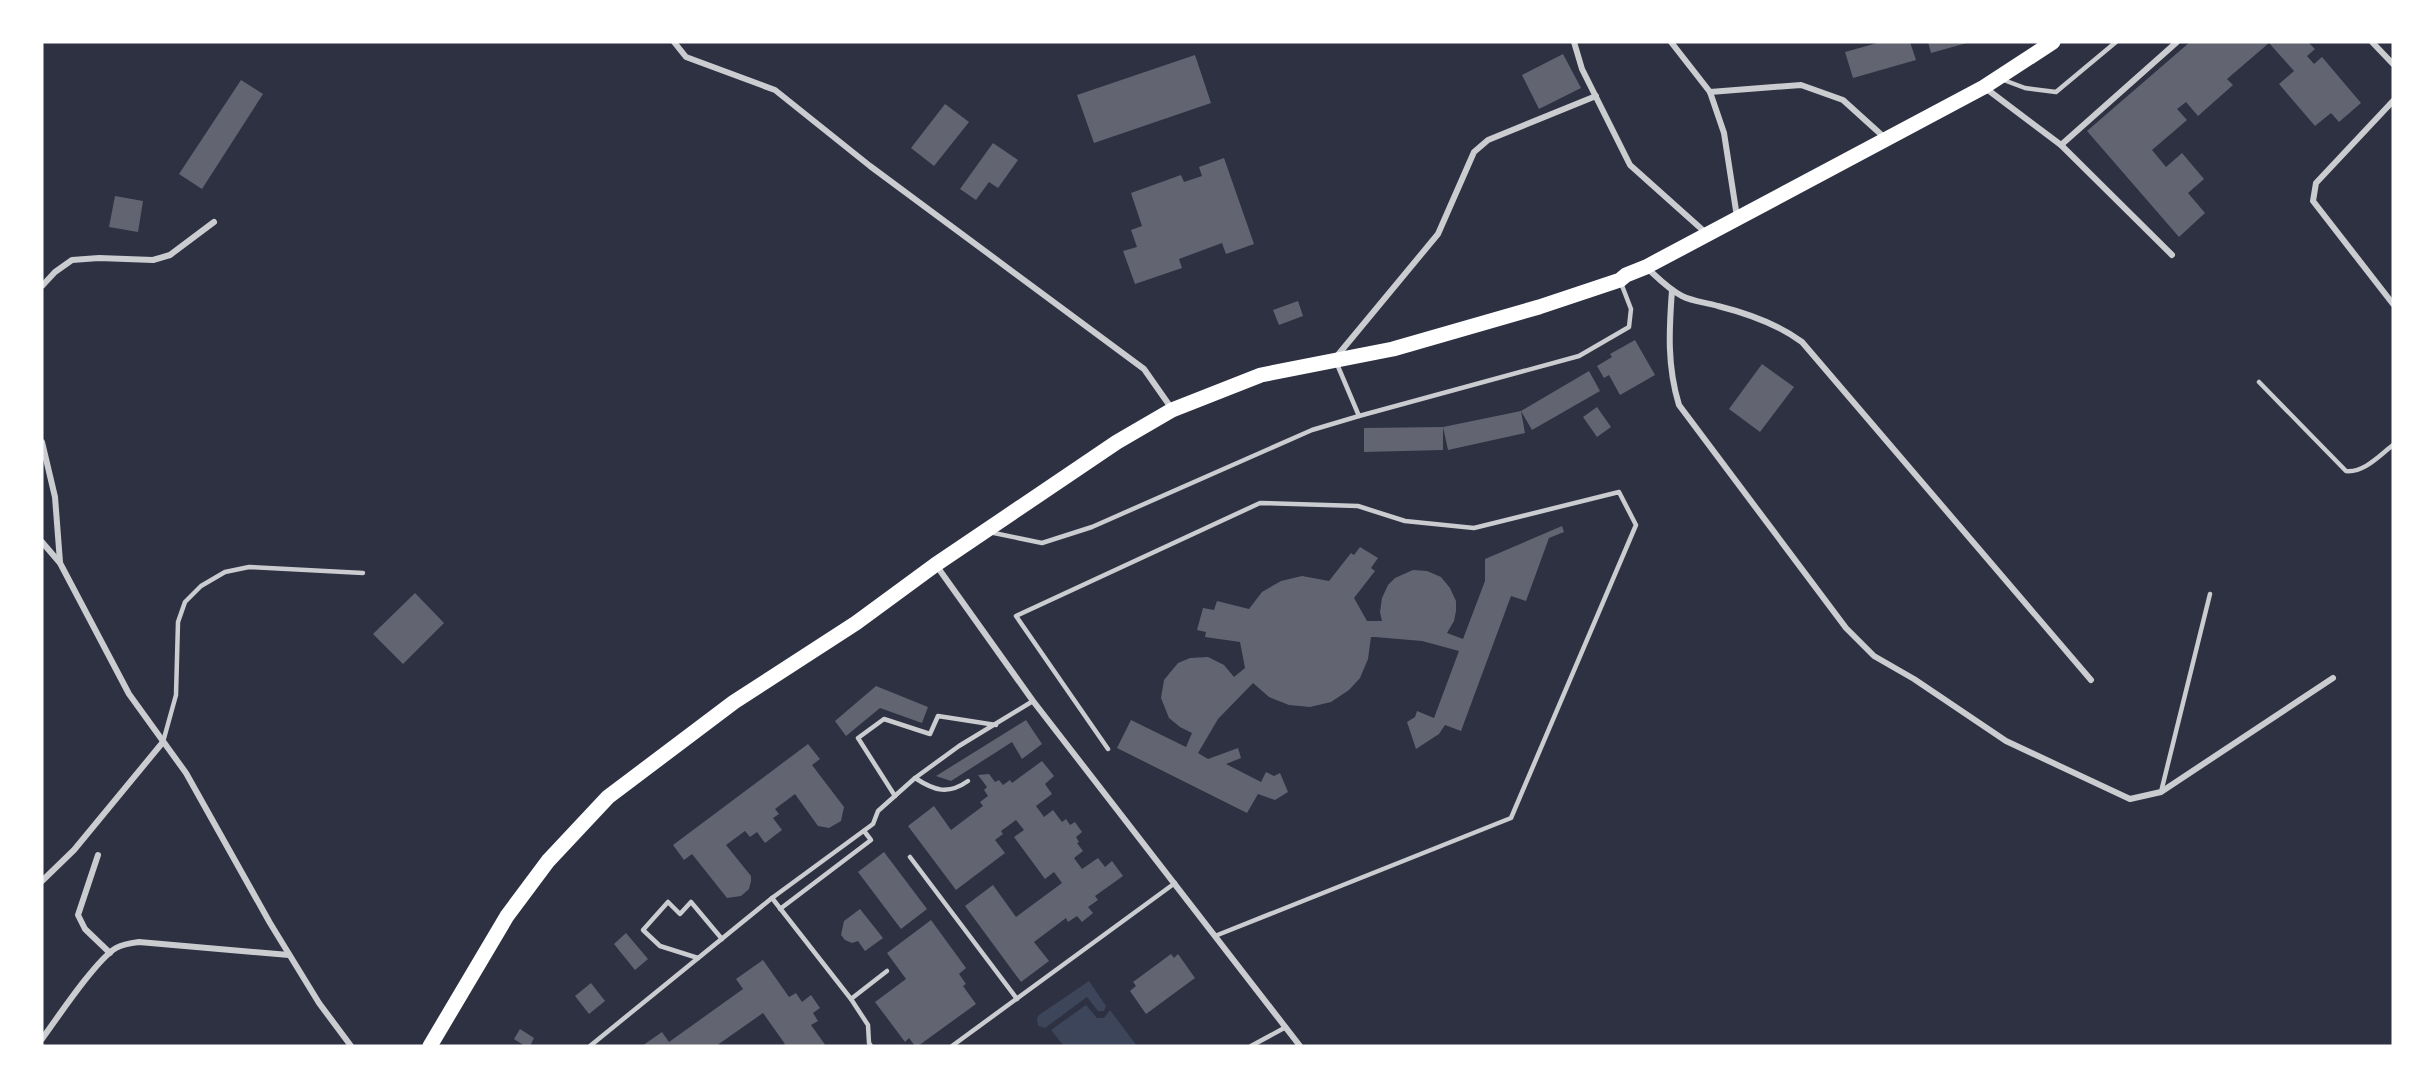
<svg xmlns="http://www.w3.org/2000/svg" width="2435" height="1088" viewBox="0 0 2435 1088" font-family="'Roboto Condensed',sans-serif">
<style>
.green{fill:#3c4559}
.building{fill:#626471}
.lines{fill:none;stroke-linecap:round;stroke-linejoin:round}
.service{stroke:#caccd0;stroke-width:4.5}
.minor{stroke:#caccd0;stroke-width:6}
.primary{stroke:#fff;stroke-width:15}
</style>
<rect width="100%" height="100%" fill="#2d3142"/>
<g class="green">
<polygon points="1089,981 1106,1006 1104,1011 1098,1011 1087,997 1045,1028 1038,1026 1037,1018 1039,1015"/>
<polygon points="1086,1005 1097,1018 1104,1018 1110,1010 1137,1046 1064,1046 1051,1030"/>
</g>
<g class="building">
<polygon points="1881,42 1910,42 1916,60 1853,78 1845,52"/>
<polygon points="1928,42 1967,42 1967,43 1931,53"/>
<polygon points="2190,42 2308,42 2315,49 2307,56 2314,64 2322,57 2361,103 2339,122 2331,113 2315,126 2279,84 2294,71 2269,43 2227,79 2233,85 2198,116 2186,102 2177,109 2187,120 2152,150 2166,167 2182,153 2204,179 2188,193 2205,213 2179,237 2087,131"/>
<polygon points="1563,54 1581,88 1539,109 1522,75"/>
<polygon points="1195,55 1211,103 1094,143 1077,95"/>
<polygon points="241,80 263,94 202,189 179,174"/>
<polygon points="945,104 969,122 934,166 911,148"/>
<polygon points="993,143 1018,160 998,188 989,182 976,200 960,189"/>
<polygon points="1224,158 1254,244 1226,254 1222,243 1179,259 1182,268 1135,284 1123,251 1137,247 1131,230 1142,226 1131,193 1181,175 1184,182 1202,176 1199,167"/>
<polygon points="115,196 143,201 138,232 109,227"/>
<polygon points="1298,301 1303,316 1279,325 1273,310"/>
<polygon points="1635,340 1655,375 1620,395 1609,375 1604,378 1597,366 1612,357 1610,354"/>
<polygon points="1762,364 1794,387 1760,432 1729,409"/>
<polygon points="1589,371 1600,391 1532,430 1521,411"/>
<polygon points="1597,407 1611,427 1597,437 1583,417"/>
<polygon points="1521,411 1525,433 1448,450 1443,427"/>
<polygon points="1443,427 1443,450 1364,452 1364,428"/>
<polygon points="1562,526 1564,532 1549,538 1526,601 1511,596 1461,731 1445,725 1439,734 1416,749 1407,722 1415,717 1417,711 1434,718 1459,651 1422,641 1375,637 1371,637 1368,659 1360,678 1349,690 1331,702 1310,707 1289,705 1269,697 1253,683 1218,719 1198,753 1208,759 1238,748 1241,758 1226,764 1261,782 1266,772 1274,776 1280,773 1288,792 1275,800 1258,794 1247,813 1117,748 1131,720 1186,747 1192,733 1180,727 1169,718 1161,698 1164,680 1178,663 1190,658 1208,657 1224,665 1234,677 1245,668 1240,642 1205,637 1206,632 1197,630 1203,608 1214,610 1217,601 1249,609 1262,592 1281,581 1302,576 1329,581 1351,553 1354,555 1360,547 1378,558 1371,568 1375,571 1354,598 1367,621 1382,621 1380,612 1382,598 1388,585 1395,578 1413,570 1427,571 1441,577 1450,588 1456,601 1456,611 1454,621 1447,633 1463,639 1485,581 1485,559"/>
<polygon points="415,593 444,623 403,664 373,634"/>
<polygon points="876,686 928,707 922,723 880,708 846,736 835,721"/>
<polygon points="1026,720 1042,744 1022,759 1012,742 951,781 936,776"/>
<polygon points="808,744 820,759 812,765 844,807 841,821 829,828 818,826 795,794 775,809 779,814 773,818 782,830 765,843 757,832 750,837 745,831 726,845 751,876 751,881 749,889 741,896 727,898 692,854 684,860 673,845"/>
<polygon points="1042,761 1054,776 1045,784 1052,794 1036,806 1044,817 1053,810 1062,822 1066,819 1070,825 1075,822 1082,832 1076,837 1079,842 1077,843 1083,851 1074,858 1082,869 1098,858 1105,867 1112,861 1123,876 1095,896 1098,900 1088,907 1093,913 1082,922 1077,916 1068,922 1066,918 1034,942 1049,961 1021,982 965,906 993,885 1016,917 1062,883 1054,872 1045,879 1014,837 1024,830 1016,820 1001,831 1003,834 995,840 1005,853 956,890 908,826 934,806 951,830 983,806 980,802 988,796 984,790 987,787 978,775 989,774 995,782 999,780 1003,785 1010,780 1012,783"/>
<polygon points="884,852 927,909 901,929 858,872"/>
<polygon points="860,909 883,938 865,951 858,941 852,943 845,940 841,935 844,921"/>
<polygon points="931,920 966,968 959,974 966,984 963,986 976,1004 918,1046 915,1046 909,1038 905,1042 875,1002 906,979 887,953"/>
<polygon points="626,933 648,959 635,970 614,944"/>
<polygon points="1171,954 1174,958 1178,954 1195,978 1146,1014 1130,991 1136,986 1133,982"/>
<polygon points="763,960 789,997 796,993 802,1002 811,995 820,1008 813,1013 818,1021 811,1025 826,1046 781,1046 785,1044 763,1013 716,1046 642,1046 662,1032 669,1042 743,989 736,979"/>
<polygon points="591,983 605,1001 589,1014 575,996"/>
<polygon points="520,1029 534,1038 530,1046 525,1046 514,1039"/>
</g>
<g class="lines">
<g class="service">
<polyline points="2001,79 2025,88 2056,92 2116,42"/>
<polyline points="1337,364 1359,416 1579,356 1629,327 1631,309 1621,283"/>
<path d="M2259,382L2346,471C2364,473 2380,455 2393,445"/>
<polyline points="989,532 1042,543 1092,527 1312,430 1359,416"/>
<polyline points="163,742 176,695 178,622 185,602 201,586 225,572 249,567 363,573"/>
<polyline points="1108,749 1016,616 1260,503 1358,506 1405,521 1474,528 1619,492 1636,525 1511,818 1215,936"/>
<path d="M915,778C935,791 948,795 968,781"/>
<polyline points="2161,792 2210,594"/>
<polyline points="895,796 858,738 884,719 930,734 938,716 996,725"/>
<polyline points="910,857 1017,999"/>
<polyline points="772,898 851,999 868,1025 869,1043 871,1046"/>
<polyline points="780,909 871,840 864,831"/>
<polyline points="698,958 660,946 643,930 668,902 680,914 691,902 722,939"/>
<polyline points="851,999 887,971"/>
<polyline points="590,1046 772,898 873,824 878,811 915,778 959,746 1033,701"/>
<polyline points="952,1046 1175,883"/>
<polyline points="1251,1046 1286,1027"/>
</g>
<g class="minor">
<polyline points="674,42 686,57 775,90 870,166 1144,369 1172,409"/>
<polyline points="1574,42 1582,69 1630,165 1706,233"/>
<polyline points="1671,42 1710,92 1724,133 1737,217"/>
<polyline points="2372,42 2393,64"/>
<polyline points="1984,87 2061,145 2172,255"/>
<polyline points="1710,92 1801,85 1843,100 1885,138"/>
<polyline points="2393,101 2316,183 2313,201 2393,304"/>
<polyline points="2061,145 2177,42"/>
<path d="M1646,267C1657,277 1668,289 1682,296C1694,302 1705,302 1718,306C1746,313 1779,325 1802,342L2091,680"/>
<polyline points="42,286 55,272 72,260 99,258 153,260 170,255 214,222"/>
<path d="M1672,290C1669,330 1667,366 1679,405L1846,628L1874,656L1914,679L2006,741L2130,799L2161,792L2333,678"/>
<polyline points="1337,356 1438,234 1474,152 1488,140 1596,96"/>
<polyline points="42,442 55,497 60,562"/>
<polyline points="42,542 60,563 129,694 186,773 270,923 319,1003 351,1046"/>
<polyline points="936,565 1033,701 1300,1046"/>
<polyline points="98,855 78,915 85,929 110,953"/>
<polyline points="42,881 74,850 163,742"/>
<path d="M42,1039C58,1017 96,960 116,948C123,944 131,943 139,942L289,955"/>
</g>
<polyline class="primary" points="430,1046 507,916 548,861 608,797 734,702 856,623 935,565 1117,442 1172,410 1261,375 1393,349 1539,307 1620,280 1626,275 1646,267 1984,87 2053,42"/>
</g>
<rect width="2435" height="1088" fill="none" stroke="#ffffff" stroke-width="87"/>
</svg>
